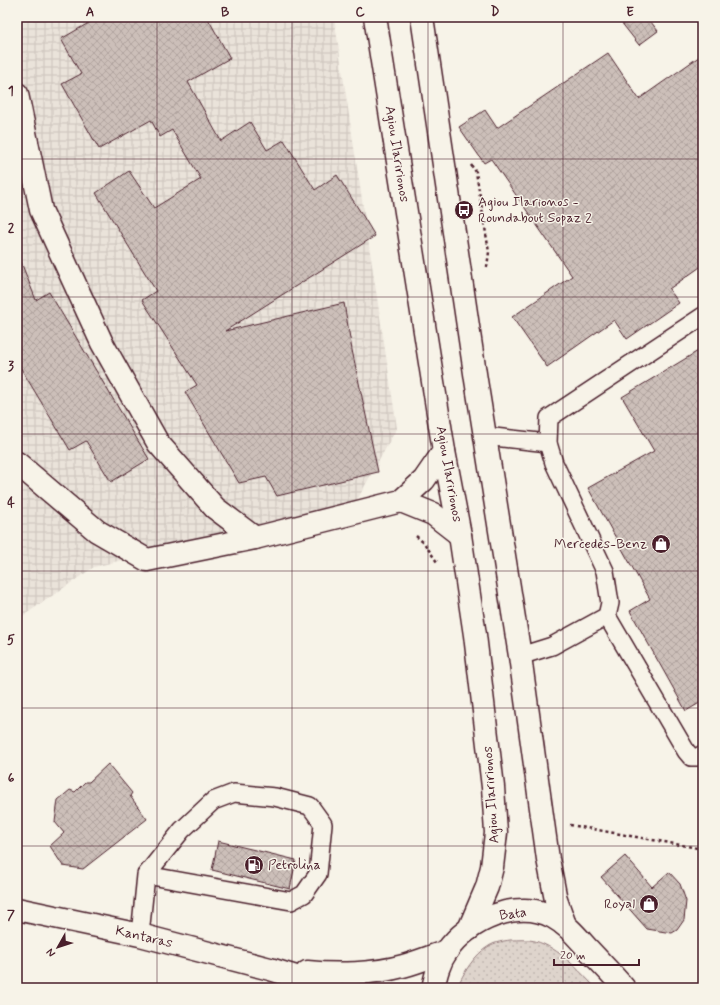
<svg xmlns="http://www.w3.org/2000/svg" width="720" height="1005" viewBox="0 0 720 1005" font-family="Mynerve,sans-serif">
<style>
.industrial{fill:url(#industrial-grid)}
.grass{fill:url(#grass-dots);stroke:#947a7c}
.building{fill:url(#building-cross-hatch);stroke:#4a1f2b}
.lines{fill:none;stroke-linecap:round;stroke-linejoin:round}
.lane-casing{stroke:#4a1f2b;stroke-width:20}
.street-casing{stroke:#4a1f2b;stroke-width:25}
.secondary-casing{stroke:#4a1f2b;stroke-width:25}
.primary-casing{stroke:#4a1f2b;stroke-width:25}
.path{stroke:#4a1f2b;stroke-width:2.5;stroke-dasharray:3 3;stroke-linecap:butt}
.lane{stroke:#f7f3e8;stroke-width:17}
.street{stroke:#f7f3e8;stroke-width:22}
.secondary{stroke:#f7f3e8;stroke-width:22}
.primary{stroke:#f7f3e8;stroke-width:22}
.grid{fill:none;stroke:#4a1f2b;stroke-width:1;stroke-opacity:0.55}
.labels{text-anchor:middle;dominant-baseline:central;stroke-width:3;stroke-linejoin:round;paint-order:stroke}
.street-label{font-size:14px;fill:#4a1f2b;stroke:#f7f3e8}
.poi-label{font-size:14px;fill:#4a1f2b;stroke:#f7f3e8;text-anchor:start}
.neatline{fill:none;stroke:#4a1f2b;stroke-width:1.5}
.grid-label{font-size:13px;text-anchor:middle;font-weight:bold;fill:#4a1f2b}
</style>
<defs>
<pattern id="industrial-grid" width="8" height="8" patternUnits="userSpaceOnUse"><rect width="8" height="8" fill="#eae3da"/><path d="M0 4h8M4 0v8" fill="none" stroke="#cac2bb"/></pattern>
<pattern id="grass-dots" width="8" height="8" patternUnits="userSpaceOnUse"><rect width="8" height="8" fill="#ded4cc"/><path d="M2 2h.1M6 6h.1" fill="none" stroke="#c0b6af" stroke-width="1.8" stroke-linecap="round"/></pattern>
<pattern id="building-cross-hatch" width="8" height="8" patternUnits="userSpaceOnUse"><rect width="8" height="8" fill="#ccbfb9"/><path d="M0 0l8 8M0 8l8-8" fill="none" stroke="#b1a49f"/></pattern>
</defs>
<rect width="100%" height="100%" fill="#f7f3e8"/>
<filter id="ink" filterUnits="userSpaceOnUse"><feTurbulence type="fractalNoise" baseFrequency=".025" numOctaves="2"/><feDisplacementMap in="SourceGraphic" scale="8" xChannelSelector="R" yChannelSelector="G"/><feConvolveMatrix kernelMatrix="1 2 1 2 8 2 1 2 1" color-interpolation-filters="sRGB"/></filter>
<g filter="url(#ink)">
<polygon class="industrial" points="17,17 334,17 397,428 356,502 94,567 17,620"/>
<path class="grass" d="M510,940C518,940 528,939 535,941C560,948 578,970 596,988H457C463,973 475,954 489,946C495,942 504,941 510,940Z"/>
<g class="building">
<polygon points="99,17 207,17 230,58 188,82 221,141 250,122 267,150 284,140 315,190 337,175 363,216 375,236 225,331 344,303 352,350 378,472 277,496 266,477 239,483 185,392 197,385 142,300 156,291 96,193 129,171 154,208 201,179 172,130 160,137 151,120 99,149 62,84 81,74 61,39"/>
<polygon points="617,17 647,17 658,31 639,45"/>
<polygon points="608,53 639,99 703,54 703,265 669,289 679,303 627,339 614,320 547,367 512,317 572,276 491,159 484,163 459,127 485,110 497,128"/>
<polygon points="17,257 19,257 36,300 49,292 149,459 111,482 86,441 70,450 17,362"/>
<polygon points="703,348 703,701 686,711 630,611 650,599 588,488 654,451 622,397"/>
<polygon points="108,764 132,793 130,796 147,819 83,869 63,866 50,846 64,833 55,822 58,800 70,790 75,792 85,782 89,782"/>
<polygon points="218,841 296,860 290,889 212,870"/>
<polygon points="625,856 652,887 669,872 680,884 686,901 684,920 677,930 672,933 647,929 601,877"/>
</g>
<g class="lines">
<defs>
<g id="lane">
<polyline points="485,436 548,443"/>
<polyline points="607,616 686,751 691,757 698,757 703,754"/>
<polyline points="520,656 552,646 607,616 610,603 605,571 554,463 548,443 549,418 703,316"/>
<polyline points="140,935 146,875 182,830 213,801 234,793 275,797 310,806 323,824 318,874 304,894 291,901 146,875"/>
</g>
<g id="street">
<polyline points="17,94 41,210 102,343 158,443 215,508 255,538"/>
<polyline points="17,463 97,531 147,560 255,538 401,501 424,480 444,451"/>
<polyline points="401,501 433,514 460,535"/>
</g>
<g id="secondary">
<polyline points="375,17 444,451 460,535 475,635 493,787 496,833 492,867 487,887 469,929"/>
<polyline points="422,17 476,380 520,656 548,859 556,900 565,925"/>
</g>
<g id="primary">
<polyline points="17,909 140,935 270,969 332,988"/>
<path d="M307,972C337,975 374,974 403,966C418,962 432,956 447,951"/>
<path d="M433,988C436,975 439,962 447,951C468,920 518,898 553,917C568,925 578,938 589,950C601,963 613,975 624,988"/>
</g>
</defs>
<use href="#lane" class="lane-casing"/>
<use href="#street" class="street-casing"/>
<use href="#secondary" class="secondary-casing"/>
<use href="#primary" class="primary-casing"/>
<g class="path">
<polyline points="471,165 476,172 489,252 487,267"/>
<polyline points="416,536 424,543 437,562"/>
<polyline points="570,825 703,849"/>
</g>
<use href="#lane" class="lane"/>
<use href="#street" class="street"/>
<use href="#secondary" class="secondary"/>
<use href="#primary" class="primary"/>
</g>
</g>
<path class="grid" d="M157,17V988M292,17V988M428,17V988M563,17V988M17,159H703M17,297H703M17,434H703M17,571H703M17,708H703M17,846H703"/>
<defs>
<symbol id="bus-disc" viewBox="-11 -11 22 22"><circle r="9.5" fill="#4a1f2b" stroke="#f7f3e8"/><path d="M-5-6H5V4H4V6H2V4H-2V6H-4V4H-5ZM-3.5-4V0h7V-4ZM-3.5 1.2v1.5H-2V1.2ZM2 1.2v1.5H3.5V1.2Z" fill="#fff"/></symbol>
<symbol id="shop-disc" viewBox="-11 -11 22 22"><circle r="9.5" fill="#4a1f2b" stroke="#f7f3e8"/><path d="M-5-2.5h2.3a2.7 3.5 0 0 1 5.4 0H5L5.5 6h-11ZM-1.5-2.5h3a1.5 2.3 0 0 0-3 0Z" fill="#fff"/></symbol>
<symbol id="fuel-disc" viewBox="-11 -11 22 22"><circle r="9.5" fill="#4a1f2b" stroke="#f7f3e8"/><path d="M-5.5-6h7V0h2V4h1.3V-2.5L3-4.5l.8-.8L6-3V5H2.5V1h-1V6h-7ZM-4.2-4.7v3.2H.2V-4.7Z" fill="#fff"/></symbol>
</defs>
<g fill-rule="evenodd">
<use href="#bus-disc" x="453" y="199" width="22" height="22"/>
<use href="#shop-disc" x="650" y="533" width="22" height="22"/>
<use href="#fuel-disc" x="243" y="854" width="22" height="22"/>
<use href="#shop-disc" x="638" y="893" width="22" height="22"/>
</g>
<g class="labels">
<g class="street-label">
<text transform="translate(397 154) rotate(81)">Agiou Ilaririonos</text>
<text transform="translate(449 474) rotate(80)">Agiou Ilaririonos</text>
<text transform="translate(491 795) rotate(-94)">Agiou Ilaririonos</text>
<text transform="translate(513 914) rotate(-8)">Bata</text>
<text transform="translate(144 937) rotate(13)">Kantaras</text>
</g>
<g class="poi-label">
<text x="478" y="202">Agiou Ilarionos -<tspan x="478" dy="16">Roundabout Sopaz 2</tspan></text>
<text x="647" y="544" text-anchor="end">Mercedes-Benz</text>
<text x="268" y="865">Petrolina</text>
<text x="635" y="904" text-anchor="end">Royal</text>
</g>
</g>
<rect width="720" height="1005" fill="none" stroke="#f7f3e8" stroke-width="44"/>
<g transform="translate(58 947) rotate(231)" stroke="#f7f3e8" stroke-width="3" paint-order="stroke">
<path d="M0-3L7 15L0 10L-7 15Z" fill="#4a1f2b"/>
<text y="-6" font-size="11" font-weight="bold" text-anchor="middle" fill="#4a1f2b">N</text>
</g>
<path d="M554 959v6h85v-6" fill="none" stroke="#4a1f2b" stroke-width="2"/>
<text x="560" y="959" font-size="12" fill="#4a1f2b" stroke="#f7f3e8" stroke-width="3" paint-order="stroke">20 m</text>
<rect x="22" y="22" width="676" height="961" class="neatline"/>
<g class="grid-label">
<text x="90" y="16">A</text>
<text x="225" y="16">B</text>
<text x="360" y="16">C</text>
<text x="495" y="16">D</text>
<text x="630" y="16">E</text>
<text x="11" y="95">1</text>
<text x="11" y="232">2</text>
<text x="11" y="370">3</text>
<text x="11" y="507">4</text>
<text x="11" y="644">5</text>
<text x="11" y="782">6</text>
<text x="11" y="919">7</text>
</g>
</svg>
